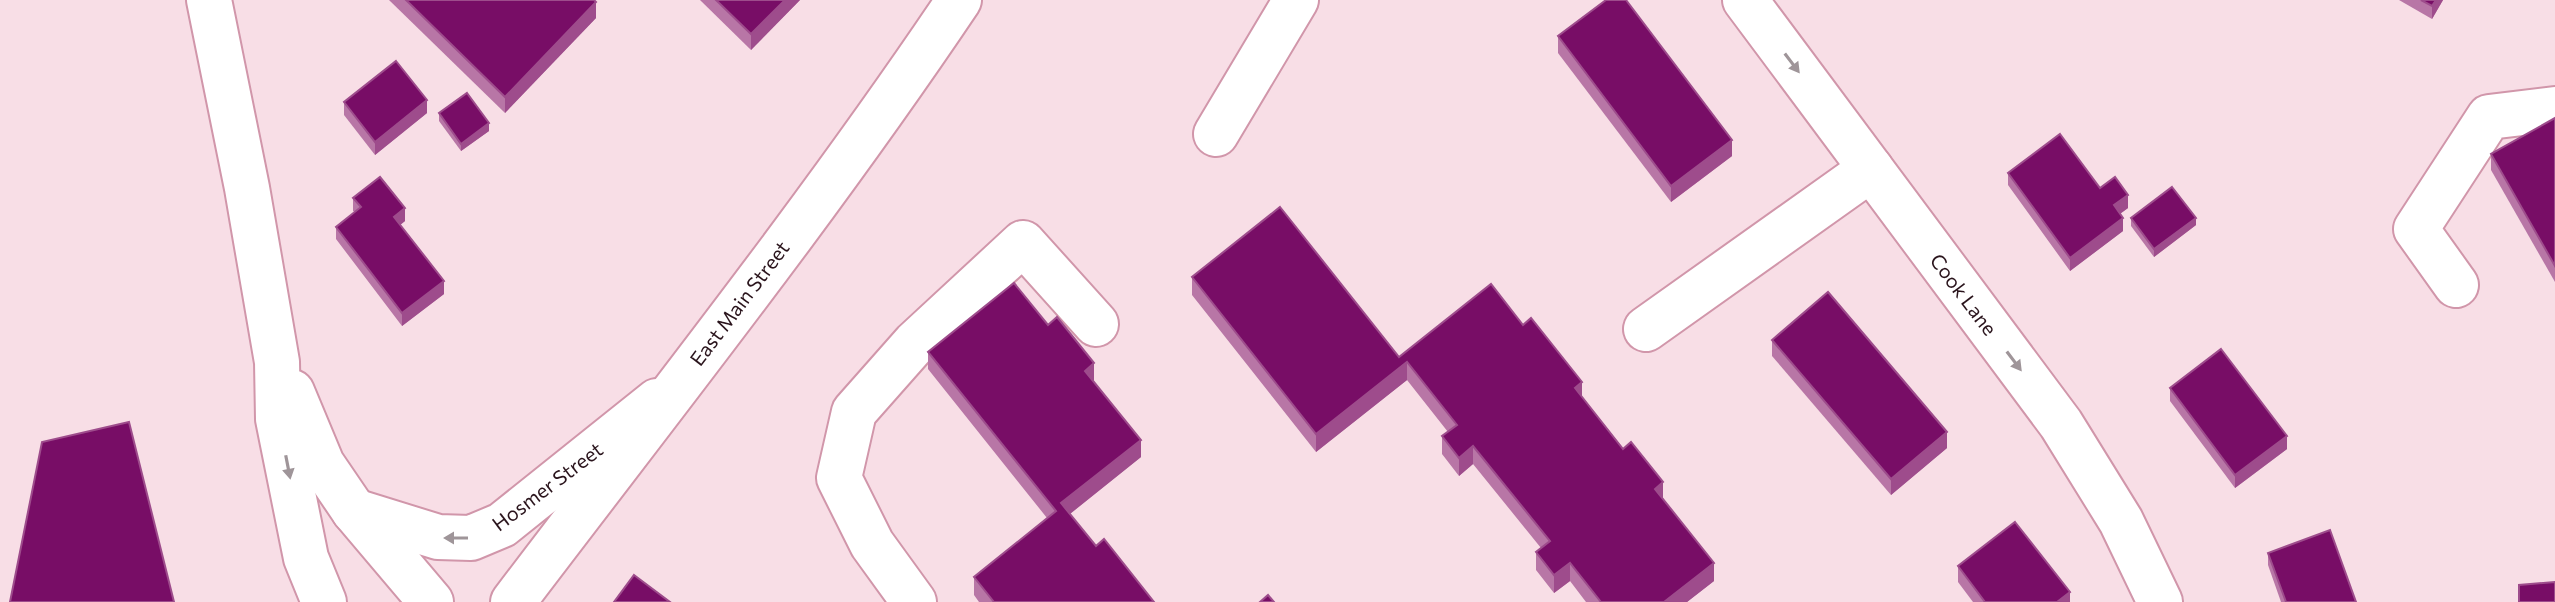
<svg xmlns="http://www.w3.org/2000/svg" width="2555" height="602" viewBox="0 0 2555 602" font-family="Commissioner,sans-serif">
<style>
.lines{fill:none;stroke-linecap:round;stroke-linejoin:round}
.minor-casing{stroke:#d196aa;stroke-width:48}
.major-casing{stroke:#d196aa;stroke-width:48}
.minor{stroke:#fff;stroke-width:44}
.major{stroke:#fff;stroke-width:44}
.wall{fill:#b876a6}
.shaded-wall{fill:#9e4c8c}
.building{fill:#780d66;stroke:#9e4c8c;stroke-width:2}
.oneway{fill:#9f9599}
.labels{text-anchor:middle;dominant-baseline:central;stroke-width:8;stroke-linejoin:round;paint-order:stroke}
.street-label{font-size:20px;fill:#2a141c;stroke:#fff}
</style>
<rect width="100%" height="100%" fill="#f8dee6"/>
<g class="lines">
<defs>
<g id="minor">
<polyline points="209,0 247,188 277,362 278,419 306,558 324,602"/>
<polyline points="1745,0 2061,424 2121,521 2160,602"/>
<polyline points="1216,134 1296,0"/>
<polyline points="2456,285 2416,229 2489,117 2555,109"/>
<polyline points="1646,329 1871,169"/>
<polyline points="292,392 322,464 354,511 431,602"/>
<polyline points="354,511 438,537 471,538 502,525 657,401"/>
<polyline points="914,602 872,544 839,478 854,412 915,343 1023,243 1096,324"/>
</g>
<path id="major" d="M513,602C664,403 820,207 959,0"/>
</defs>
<use href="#minor" class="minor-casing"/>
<use href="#major" class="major-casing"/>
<use href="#minor" class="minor"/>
<use href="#major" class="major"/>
</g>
<g class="wall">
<polygon points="389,0 594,0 596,18 505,113"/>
<polygon points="700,0 800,0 751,50"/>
<polygon points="2399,0 2443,0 2432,19"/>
<polygon points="1558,36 1732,156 1671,202 1558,53"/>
<polygon points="344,102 427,113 375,155 344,115"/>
<polygon points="439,113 489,131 461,151 439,121"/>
<polygon points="2555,118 2555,282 2491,170 2491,154"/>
<polygon points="2008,173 2100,188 2128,208 2120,214 2123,231 2070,271 2008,185"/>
<polygon points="353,198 405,221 400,225 444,294 402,326 336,239 336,227 355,212 353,211"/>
<polygon points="2131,218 2196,225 2154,257 2131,226"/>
<polygon points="1192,277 1399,357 1582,397 1663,498 1714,581 1687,602 1586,602 1570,581 1554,593 1536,570 1536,552 1541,548 1473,464 1459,476 1442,454 1442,436 1448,432 1407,380 1316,452 1192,295"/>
<polygon points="1772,340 1947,448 1891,495 1772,356"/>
<polygon points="928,352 1094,382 1141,457 1070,514 1096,546 1154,602 979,602 974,595 974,577 1047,518 928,369"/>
<polygon points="2170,388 2287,449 2235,488 2170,401"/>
<polygon points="2268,553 2356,602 2281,602 2268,565"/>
<polygon points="1958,566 2070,602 1973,602 1958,582"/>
</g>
<g class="shaded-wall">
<polygon points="785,0 800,0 751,50 751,34"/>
<polygon points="2436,0 2443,0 2432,19 2432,6"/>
<polygon points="596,2 596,18 505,113 505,97"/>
<polygon points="427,100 427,113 375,155 375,142"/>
<polygon points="489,123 489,131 461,151 461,144"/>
<polygon points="1732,140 1732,156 1671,202 1671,186"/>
<polygon points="2128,195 2128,208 2114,218 2114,205"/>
<polygon points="405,208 405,221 394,230 394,217"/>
<polygon points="2123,218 2123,231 2070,271 2070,258"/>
<polygon points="2196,218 2196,225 2154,257 2154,249"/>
<polygon points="444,281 444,294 402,326 402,313"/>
<polygon points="1407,362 1407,380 1316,452 1316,434"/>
<polygon points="1094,363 1094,381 1085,371"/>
<polygon points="1582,382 1582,400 1575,388"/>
<polygon points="1947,432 1947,448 1891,495 1891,479"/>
<polygon points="2287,436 2287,449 2235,488 2235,475"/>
<polygon points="1141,440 1141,457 1061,521 1061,503"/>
<polygon points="1473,446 1473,464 1459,476 1459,458"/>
<polygon points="1663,482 1663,500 1655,489"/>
<polygon points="1570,563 1570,581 1554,593 1554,575"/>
<polygon points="1714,563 1714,581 1687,602 1664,602"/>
<polygon points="2070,592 2070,602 2057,602"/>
</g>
<g class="building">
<polygon points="406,0 594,0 596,2 505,97"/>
<polygon points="716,0 785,0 751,34"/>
<polygon points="1606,0 1626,0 1732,140 1671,186 1558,36"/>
<polygon points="2421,0 2436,0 2432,6"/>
<polygon points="396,61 427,100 375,142 344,102"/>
<polygon points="467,93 489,123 461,144 439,113"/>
<polygon points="2555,118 2555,266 2491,154"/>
<polygon points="2060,134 2100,188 2115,177 2128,195 2114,205 2123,218 2070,258 2008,173"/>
<polygon points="380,177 405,208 394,217 444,281 402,313 336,227 361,207 353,198"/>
<polygon points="2172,187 2196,218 2154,249 2131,218"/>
<polygon points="1280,207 1399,357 1491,284 1523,325 1531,318 1582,382 1575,388 1623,449 1631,442 1663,482 1655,489 1714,563 1664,602 1601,602 1570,563 1554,575 1536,552 1550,541 1473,446 1459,458 1442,436 1457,425 1407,362 1316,434 1192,277"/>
<polygon points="1014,283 1048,325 1057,317 1094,363 1085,371 1141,440 1061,503 1096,546 1104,539 1154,602 994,602 974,577 1056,511 928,352"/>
<polygon points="1828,292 1947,432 1891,479 1772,340"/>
<polygon points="2221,349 2287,436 2235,475 2170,388"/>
<polygon points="129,422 174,602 10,602 42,442"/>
<polygon points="2015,522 2070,592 2057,602 1985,602 1958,566"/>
<polygon points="2330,530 2356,602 2286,602 2268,553"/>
<polygon points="634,575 670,602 614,602"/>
<polygon points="2555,582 2555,602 2519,602 2519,585"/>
<polygon points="1268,595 1274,602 1260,602"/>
</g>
<defs><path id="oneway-solid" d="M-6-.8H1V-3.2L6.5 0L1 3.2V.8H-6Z" transform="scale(2)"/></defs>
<g class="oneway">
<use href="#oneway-solid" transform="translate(1792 63) rotate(53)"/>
<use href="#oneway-solid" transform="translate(2014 361) rotate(53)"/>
<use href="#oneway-solid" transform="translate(288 467) rotate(79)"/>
<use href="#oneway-solid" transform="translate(456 538) rotate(-180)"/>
</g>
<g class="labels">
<g class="street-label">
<text transform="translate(1964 294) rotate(53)">Cook Lane</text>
<text transform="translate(739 303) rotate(-53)">East Main Street</text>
<text transform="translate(547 486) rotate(-37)">Hosmer Street</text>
</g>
</g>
</svg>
